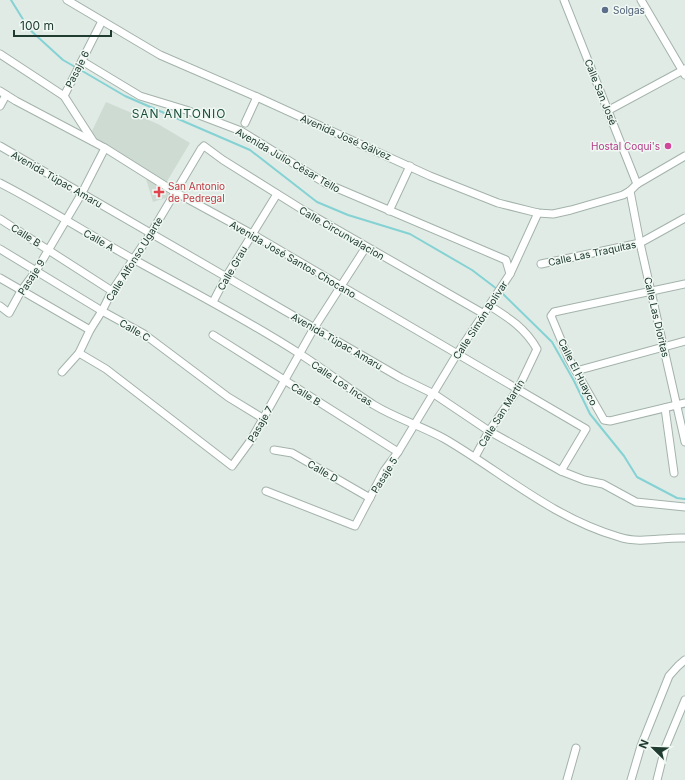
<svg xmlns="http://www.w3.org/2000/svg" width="685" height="780" viewBox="0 0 685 780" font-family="Inter,sans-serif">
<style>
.built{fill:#cedbd3}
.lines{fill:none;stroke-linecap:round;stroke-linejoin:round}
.stream{stroke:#84d2d4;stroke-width:2}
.street-casing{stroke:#a3b3ab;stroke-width:9}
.street{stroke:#fff;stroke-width:7}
.service-dot{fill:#5c6f8a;stroke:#f0f8f3;stroke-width:1.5}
.hotel-dot{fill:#d1479c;stroke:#f0f8f3;stroke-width:1.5}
.health-dot{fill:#e0444e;stroke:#f0f8f3;stroke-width:1.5}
.labels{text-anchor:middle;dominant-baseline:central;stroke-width:3;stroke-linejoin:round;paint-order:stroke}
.service-label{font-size:10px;fill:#4e5e75;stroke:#f0f8f3;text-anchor:start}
.street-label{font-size:10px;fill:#203c31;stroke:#f0f8f3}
.hotel-label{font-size:10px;fill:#b23c85;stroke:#f0f8f3;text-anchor:end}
.health-label{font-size:10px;fill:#be3a42;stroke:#f0f8f3;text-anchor:start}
.quarter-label{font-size:12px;letter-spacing:1px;fill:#1b4f3c;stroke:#f0f8f3}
</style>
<rect width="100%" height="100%" fill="#e0ebe5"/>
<g class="built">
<polygon points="106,102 158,124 190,143 166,183 94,137 91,133"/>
<polygon points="146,179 167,188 169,197 153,202"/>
</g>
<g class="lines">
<g class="stream">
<polyline points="11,0 29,29 63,60 84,72 125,96 250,150 317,202 348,215 410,234 472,270 497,289"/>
<polyline points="501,292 552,342 574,381 590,414 624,456 637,477 677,498 685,499"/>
</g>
<defs>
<g id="street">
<polyline points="67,0 160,55 257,97 430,176 498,203 538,213 553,214 571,210 623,195 630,191 637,184 685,156"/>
<polyline points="564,0 637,184"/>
<polyline points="641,0 685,75"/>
<polyline points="0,54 64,96 93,141"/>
<polyline points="82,61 140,96 186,110 241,131 325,183 506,260 510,274"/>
<polyline points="0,91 16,101 105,148 175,192 252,234 586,429 561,471"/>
<polyline points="64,96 102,21"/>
<polyline points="0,106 6,95"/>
<polyline points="609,110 685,69"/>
<polyline points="245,123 257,97"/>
<polyline points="0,146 401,378 434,394 489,431 561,471 584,480 603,484 636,502 685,507"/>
<path d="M0,183C45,206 88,234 133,259C189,290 246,319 300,354C325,370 349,389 374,405C397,419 422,426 445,439C503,473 553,518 619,537C640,544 663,537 685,538"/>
<polyline points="630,191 640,243 685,442"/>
<polyline points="389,211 410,166"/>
<polyline points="0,219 112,291"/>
<polyline points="0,249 102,311 144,334 228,397 264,419"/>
<polyline points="541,264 640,243 685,218"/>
<polyline points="0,278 90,330"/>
<polyline points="685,284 554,312 551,316 569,359 604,420 610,421 685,403"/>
<polyline points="213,302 226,277 277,194"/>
<polyline points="0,306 9,313 21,291 36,271 82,193 105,148"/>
<polyline points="213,335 398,452"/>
<polyline points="79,353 106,369 232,466 251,440 314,328 366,247"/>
<polyline points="576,371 685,341"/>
<polyline points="62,372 79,353 90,330 102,311 112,291 151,233 201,149 204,146 223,160 303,210 484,314"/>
<polyline points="665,408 674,473"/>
<polyline points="274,450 292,453 370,498"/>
<path d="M475,457L489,431L518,389L537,349C525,328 509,318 490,306"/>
<polyline points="266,491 355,526 384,471 398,452 457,354 510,274 538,213"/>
<polyline points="567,780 576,748"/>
<polyline points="631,780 641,746 669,676 678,666 685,660"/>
<polyline points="657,780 665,748 685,700"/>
</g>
</defs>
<use href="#street" class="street-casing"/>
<use href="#street" class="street"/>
</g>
<circle class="service-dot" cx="605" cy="10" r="4"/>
<circle class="hotel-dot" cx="668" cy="146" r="4"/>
<path class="health-dot" d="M157 186h4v4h4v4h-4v4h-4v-4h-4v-4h4z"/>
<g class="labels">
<g class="service-label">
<text x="613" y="10">Solgas</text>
</g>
<g class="street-label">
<text transform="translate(77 69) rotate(-63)">Pasaje 6</text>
<text transform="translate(601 92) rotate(68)">Calle San José</text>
<text transform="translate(346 137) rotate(24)">Avenida José Gálvez</text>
<text transform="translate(288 160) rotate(30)">Avenida Julio César Tello</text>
<text transform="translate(57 179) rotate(30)">Avenida Túpac Amaru</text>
<text transform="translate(342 233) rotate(30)">Calle Circunvalacion</text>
<text transform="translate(26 235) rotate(33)">Calle B</text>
<text transform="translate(99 240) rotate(30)">Calle A</text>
<text transform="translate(592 253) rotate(-12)">Calle Las Traquitas</text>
<text transform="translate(134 259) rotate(-58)">Calle Alfonso Ugarte</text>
<text transform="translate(293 259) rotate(30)">Avenida José Santos Chocano</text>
<text transform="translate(232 268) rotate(-60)">Calle Grau</text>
<text transform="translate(31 277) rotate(-57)">Pasaje 9</text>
<text transform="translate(657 317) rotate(77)">Calle Las Dioritas</text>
<text transform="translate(480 320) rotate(-57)">Calle Simón Bolivar</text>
<text transform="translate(135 330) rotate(30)">Calle C</text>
<text transform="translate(337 341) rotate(30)">Avenida Túpac Amaru</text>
<text transform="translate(578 372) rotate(63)">Calle El Huayco</text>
<text transform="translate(342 383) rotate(34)">Calle Los Incas</text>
<text transform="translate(306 394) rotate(32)">Calle B</text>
<text transform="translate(501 413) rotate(-58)">Calle San Martín</text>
<text transform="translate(260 424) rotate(-60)">Pasaje 7</text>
<text transform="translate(323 471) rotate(30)">Calle D</text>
<text transform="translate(384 475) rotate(-58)">Pasaje 5</text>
</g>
<g class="hotel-label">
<text x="660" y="146">Hostal Coqui's</text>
</g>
<g class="health-label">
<text x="168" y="186">San Antonio<tspan x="168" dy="12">de Pedregal</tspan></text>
</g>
<g class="quarter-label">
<text x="179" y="113">SAN ANTONIO</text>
</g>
</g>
<g transform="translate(653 748) rotate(293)" stroke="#f0f8f3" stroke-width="3" paint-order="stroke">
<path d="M0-3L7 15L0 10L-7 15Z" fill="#203c31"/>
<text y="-6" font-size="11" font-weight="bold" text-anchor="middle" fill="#203c31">N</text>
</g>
<path d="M14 30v6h97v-6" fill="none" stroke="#203c31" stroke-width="2"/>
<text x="20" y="30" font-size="12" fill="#203c31" stroke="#f0f8f3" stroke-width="3" paint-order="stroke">100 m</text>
</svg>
